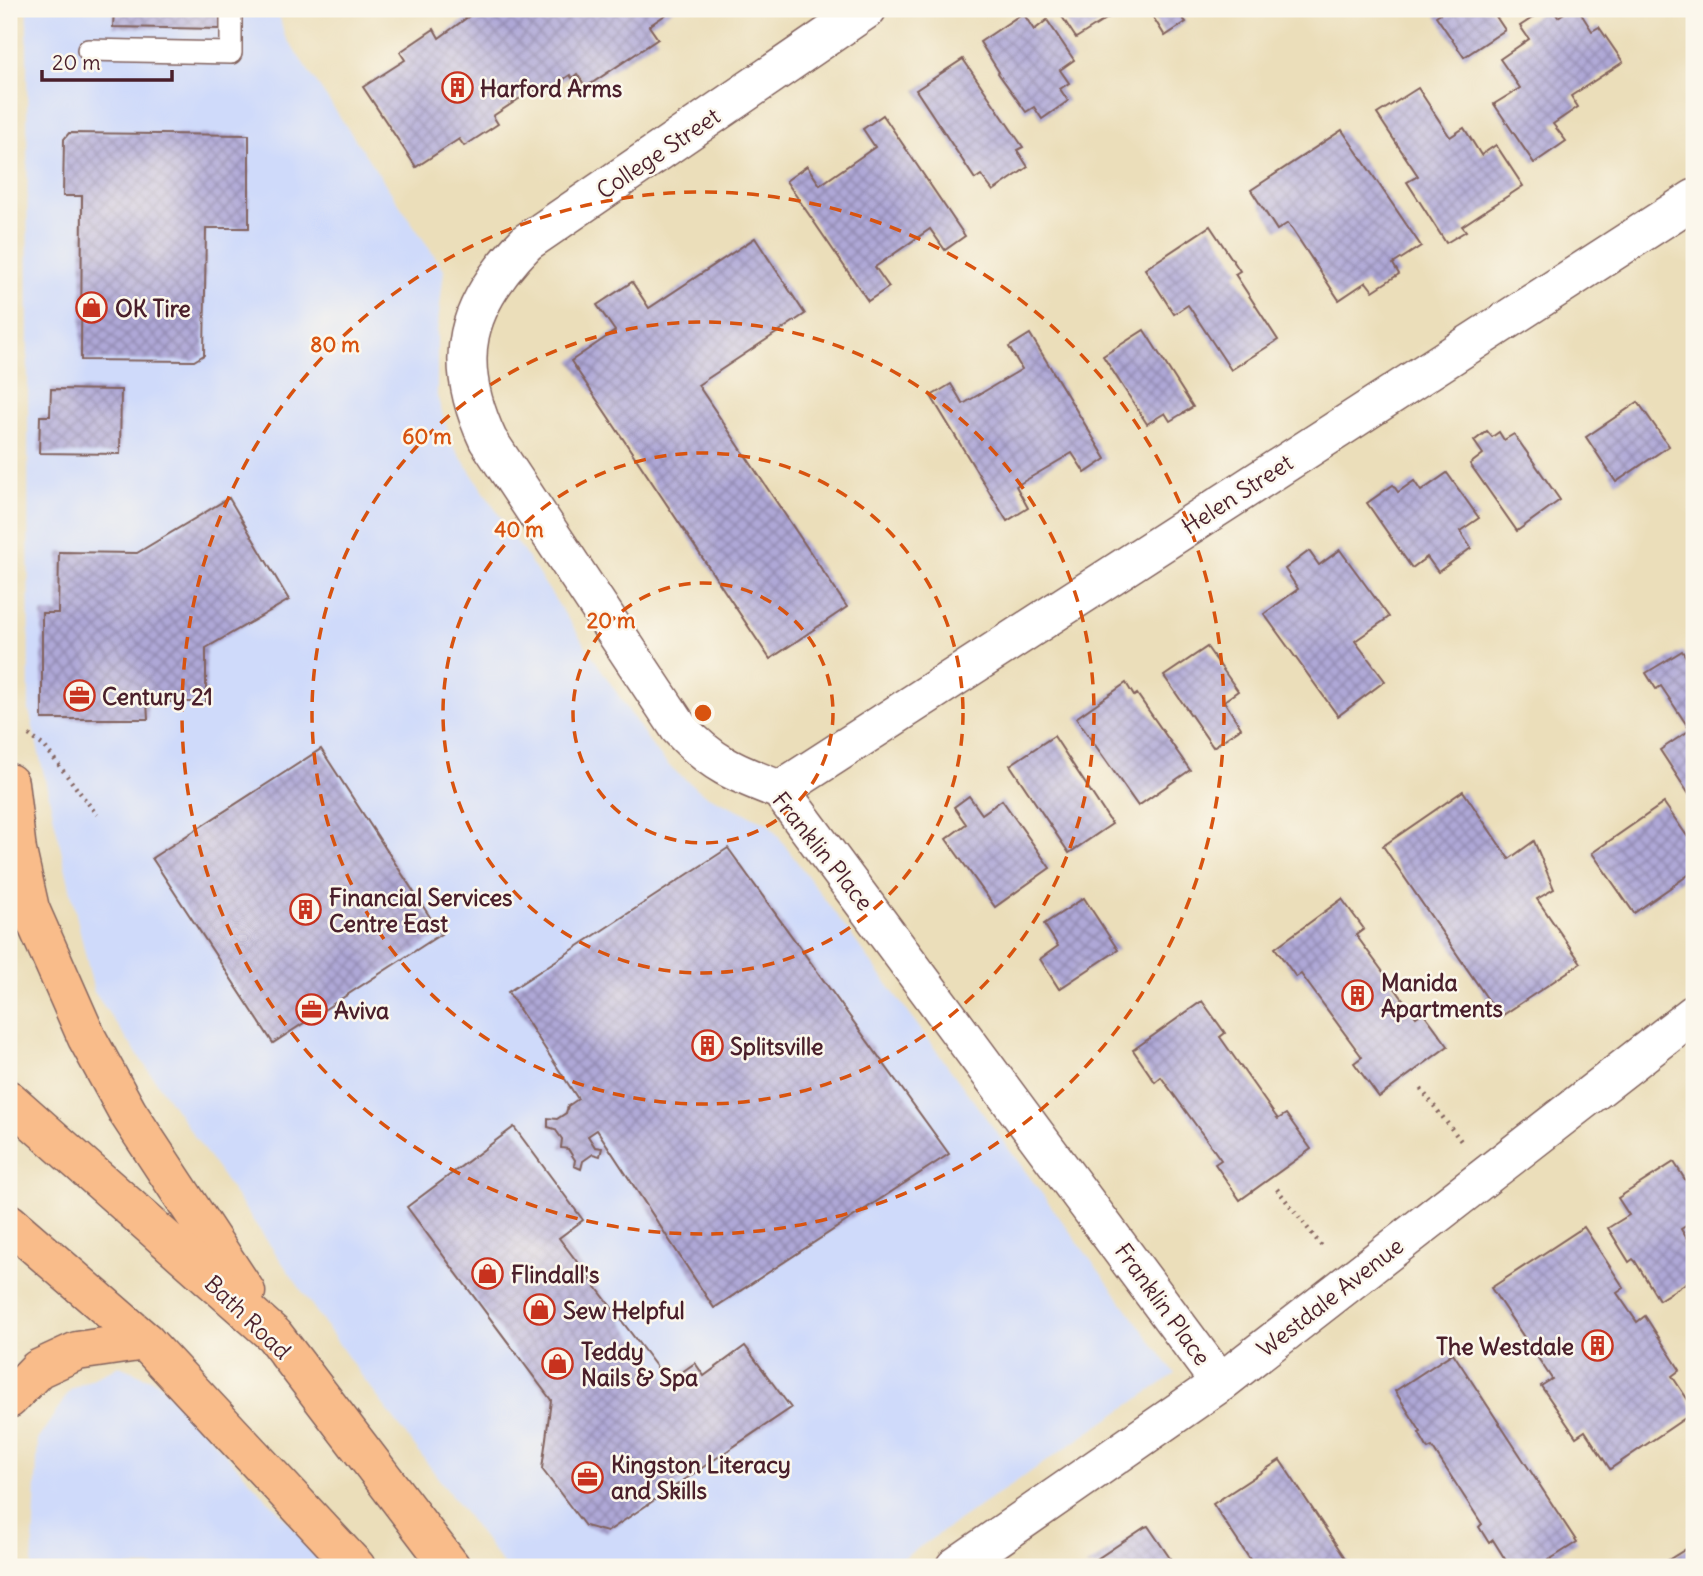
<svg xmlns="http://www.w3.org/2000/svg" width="1703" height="1576" viewBox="0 0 1703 1576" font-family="Delius,sans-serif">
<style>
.built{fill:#cfdafa}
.building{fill:url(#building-cross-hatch)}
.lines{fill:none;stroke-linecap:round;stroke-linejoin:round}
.service-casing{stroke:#82625d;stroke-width:24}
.minor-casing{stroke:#82625d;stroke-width:41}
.primary-casing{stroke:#82625d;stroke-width:41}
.path{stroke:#82625d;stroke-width:4.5;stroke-dasharray:2 5;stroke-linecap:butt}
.service{stroke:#fff;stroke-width:21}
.minor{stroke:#fff;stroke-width:38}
.primary{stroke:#f9bc8a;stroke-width:38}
.ring{fill:none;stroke:#d8530f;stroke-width:3.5;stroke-dasharray:12 9}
.labels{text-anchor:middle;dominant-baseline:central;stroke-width:5;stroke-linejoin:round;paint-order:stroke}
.poi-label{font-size:23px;font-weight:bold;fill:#4a1f2b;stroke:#fbf7ec;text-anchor:start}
.street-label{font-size:23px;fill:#4a1f2b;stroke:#fbf7ec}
.centre{fill:#d8530f;stroke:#fbf7ec;stroke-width:3.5}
.ring-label{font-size:21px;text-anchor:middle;font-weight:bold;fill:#d8530f;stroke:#fbf7ec;stroke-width:5;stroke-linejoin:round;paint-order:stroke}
</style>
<defs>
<pattern id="building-cross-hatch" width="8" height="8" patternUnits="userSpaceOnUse" patternTransform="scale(1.75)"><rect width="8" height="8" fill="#afa8d7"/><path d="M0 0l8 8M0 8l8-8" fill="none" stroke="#9088af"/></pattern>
</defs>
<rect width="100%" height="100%" fill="#fbf7ec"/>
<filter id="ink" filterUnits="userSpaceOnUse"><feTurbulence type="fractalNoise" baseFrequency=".0143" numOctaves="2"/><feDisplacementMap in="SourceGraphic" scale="14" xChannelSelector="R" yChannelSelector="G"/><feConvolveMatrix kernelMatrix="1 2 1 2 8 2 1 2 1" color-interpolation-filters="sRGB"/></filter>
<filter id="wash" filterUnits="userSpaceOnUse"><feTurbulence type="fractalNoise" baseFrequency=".00686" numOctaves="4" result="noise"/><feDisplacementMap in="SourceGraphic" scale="28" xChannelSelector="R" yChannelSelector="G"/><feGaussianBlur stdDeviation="1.57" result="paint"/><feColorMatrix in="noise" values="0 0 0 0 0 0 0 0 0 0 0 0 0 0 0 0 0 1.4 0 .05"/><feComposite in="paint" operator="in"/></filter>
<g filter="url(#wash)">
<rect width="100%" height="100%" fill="#ebdeba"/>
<g class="built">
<polygon points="27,9 278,9 284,35 444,270 437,333 437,396 452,444 654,749 672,769 704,794 769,824 1175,1374 890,1567 505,1567 352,1363 94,992 29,710"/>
<polygon points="119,1366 160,1383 330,1567 32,1567 38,1439 71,1389"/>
</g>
<g id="blocks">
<g class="building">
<polygon points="114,9 221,9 220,29 113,27"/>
<polygon points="479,9 674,9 649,26 658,39 586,87 577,74 572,78 570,75 539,96 534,89 493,116 498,124 469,143 464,146 459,139 416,167 363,87 405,60 400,52 434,29 439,38"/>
<polygon points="1057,9 1122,9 1076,38"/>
<polygon points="1148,9 1192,9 1181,16 1186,22 1165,36"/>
<polygon points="1447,9 1491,9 1505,30 1464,57 1436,16"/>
<polygon points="1546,9 1553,9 1558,17 1570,9 1578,9 1592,31 1599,27 1623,62 1571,96 1578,107 1553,124 1566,141 1534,163 1494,104 1520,88 1500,59 1529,39 1520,26"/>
<polygon points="1023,13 1034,30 1047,20 1074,60 1060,70 1069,83 1060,89 1068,101 1042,119 1034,107 1026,112 998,73 999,72 980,42"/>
<polygon points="963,59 1023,147 1017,150 1028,167 993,191 981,175 975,179 916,90"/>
<polygon points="1418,88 1450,137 1464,128 1481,155 1496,145 1523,186 1462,226 1466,231 1446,243 1407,182 1418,176 1377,114"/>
<polygon points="883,115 965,236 945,250 930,229 875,267 889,287 868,301 786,181 807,166 820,185 875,147 863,129"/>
<polygon points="1342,130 1421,246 1393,264 1399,274 1373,291 1366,282 1339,300 1288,223 1277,230 1251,190"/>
<polygon points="69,133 249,135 249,228 206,228 204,355 194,361 81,360 82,196 63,196 64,139"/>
<polygon points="1210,226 1240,271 1235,274 1278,340 1231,370 1188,305 1174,314 1145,269"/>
<polygon points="755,238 805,314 698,385 847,607 770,659 571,361 615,331 597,305 632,282 649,308"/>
<polygon points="1144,330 1193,407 1170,421 1165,413 1147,424 1103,356"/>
<polygon points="1030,334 1106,459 1085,473 1072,453 1016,486 1028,508 1007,521 931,396 951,384 963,404 1022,369 1009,347"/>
<polygon points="51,389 121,390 120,454 39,453 40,416 50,416"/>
<polygon points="1638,402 1669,446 1616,482 1586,437"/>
<polygon points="1487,431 1492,437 1499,432 1504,440 1514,434 1560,500 1517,531 1470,464 1483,454 1474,441"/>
<polygon points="1447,473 1479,518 1460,531 1471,548 1438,572 1427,557 1412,568 1367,503 1393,485 1398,492 1414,481 1421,491"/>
<polygon points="229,498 289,600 206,648 206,702 147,702 148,719 42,719 42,613 58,613 59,552 137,553"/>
<polygon points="1340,550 1389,617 1355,641 1385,681 1338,716 1264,614 1298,589 1285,569 1309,551 1319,565"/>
<polygon points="1207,647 1238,691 1224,701 1241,728 1213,747 1164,676"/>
<polygon points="1682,651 1691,664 1694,662 1694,802 1660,750 1690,730 1661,686 1656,689 1646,673"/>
<polygon points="1126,683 1134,696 1137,694 1190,770 1138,806 1076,718"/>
<polygon points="1054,736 1112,824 1069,853 1010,765"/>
<polygon points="321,749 441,934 273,1043 152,858"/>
<polygon points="1463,791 1509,859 1534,841 1554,889 1537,899 1581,963 1500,1017 1383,846"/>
<polygon points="969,796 982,814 1002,800 1050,868 995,907 946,839 966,824 954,807"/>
<polygon points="1664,803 1694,846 1694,871 1634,913 1592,853"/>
<polygon points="728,848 949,1154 714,1308 597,1130 588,1136 595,1147 602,1148 600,1156 593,1154 583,1161 581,1169 574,1166 575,1160 568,1149 561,1148 562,1139 555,1129 548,1127 548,1118 557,1119 566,1113 568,1106 578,1099 508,992"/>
<polygon points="1084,898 1118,950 1059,989 1040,959 1058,946 1044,924"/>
<polygon points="1342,899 1364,929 1356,935 1416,1017 1423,1012 1448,1046 1379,1097 1354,1063 1362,1057 1301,974 1296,977 1275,948"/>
<polygon points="1202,1001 1225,1033 1220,1037 1275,1115 1278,1119 1286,1114 1311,1149 1240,1200 1215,1164 1221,1160 1206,1139 1161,1077 1155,1082 1133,1050"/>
<polygon points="514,1127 583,1220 559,1238 668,1382 695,1363 704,1376 745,1346 791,1408 607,1532 585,1526 542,1469 551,1400 407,1207"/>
<polygon points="1674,1162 1686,1181 1694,1175 1694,1221 1681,1229 1694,1250 1694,1278 1659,1300 1635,1261 1633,1259 1629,1262 1608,1228 1629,1215 1618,1198"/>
<polygon points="1584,1227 1624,1288 1617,1293 1637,1322 1645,1316 1680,1370 1672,1376 1694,1409 1694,1412 1610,1469 1585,1431 1576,1437 1541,1386 1552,1379 1491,1288"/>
<polygon points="1453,1353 1577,1542 1538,1567 1510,1567 1493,1540 1489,1543 1479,1527 1482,1524 1432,1447 1428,1449 1419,1433 1421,1432 1395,1391"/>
<polygon points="1280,1460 1351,1567 1255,1567 1213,1504"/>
<polygon points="1148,1526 1176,1567 1085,1567 1145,1527"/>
<polygon points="1694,1544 1694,1567 1657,1567"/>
</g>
</g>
</g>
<g filter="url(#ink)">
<use href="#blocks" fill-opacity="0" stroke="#82625d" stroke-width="2"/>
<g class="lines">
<defs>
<polyline id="service" points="88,50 231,53 231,9"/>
<g id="minor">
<path d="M867,9L527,242C465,305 450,359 488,440L679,728C712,764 735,773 780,790L1220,1383"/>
<polyline points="780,790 1694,199"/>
<polyline points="955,1567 1220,1383 1694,1014"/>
</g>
<g id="primary">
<polyline points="9,783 17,851 30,909 87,1038 128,1113 246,1292"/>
<polyline points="9,1100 274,1335 451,1567"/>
<polyline points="9,1223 145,1341 356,1567"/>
<polyline points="9,1399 38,1369 77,1351 145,1341"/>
</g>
</defs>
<use href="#service" class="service-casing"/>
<use href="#minor" class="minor-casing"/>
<use href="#primary" class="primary-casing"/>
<g class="path">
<polyline points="29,735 45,747 97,815"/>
<polyline points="1421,1089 1461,1141"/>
<polyline points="1277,1189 1324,1249"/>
</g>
<use href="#service" class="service"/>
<use href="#minor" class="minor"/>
<use href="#primary" class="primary"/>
</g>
</g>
<g class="ring">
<circle cx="703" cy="713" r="130"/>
<circle cx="703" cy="713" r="260"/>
<circle cx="703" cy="713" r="391"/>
<circle cx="703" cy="713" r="521"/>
</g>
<defs>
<symbol id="building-ring" viewBox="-11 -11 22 22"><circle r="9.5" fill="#fbf7ec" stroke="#c8321e" stroke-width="1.5"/><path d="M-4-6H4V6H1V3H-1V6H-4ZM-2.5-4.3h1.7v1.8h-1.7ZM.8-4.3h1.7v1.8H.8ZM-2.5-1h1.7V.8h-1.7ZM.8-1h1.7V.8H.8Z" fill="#c8321e"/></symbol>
<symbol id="shop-ring" viewBox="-11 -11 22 22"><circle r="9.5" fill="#fbf7ec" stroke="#c8321e" stroke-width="1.5"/><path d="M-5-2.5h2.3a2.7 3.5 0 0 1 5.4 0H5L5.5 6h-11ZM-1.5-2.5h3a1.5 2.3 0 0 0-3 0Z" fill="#c8321e"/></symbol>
<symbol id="office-ring" viewBox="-11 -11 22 22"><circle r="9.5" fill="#fbf7ec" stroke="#c8321e" stroke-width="1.5"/><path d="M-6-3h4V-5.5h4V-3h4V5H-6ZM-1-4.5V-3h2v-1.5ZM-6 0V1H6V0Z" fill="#c8321e"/></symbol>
</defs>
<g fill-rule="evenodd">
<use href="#building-ring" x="440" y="70" width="35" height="35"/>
<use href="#shop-ring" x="74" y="290" width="35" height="35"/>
<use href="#office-ring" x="62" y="678" width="35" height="35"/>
<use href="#building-ring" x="288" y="892" width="35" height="35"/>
<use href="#building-ring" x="1340" y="978" width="35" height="35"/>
<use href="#office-ring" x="294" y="992" width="35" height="35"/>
<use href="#building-ring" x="690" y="1028" width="35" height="35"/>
<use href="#shop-ring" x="470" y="1256" width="35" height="35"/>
<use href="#shop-ring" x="522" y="1292" width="35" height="35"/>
<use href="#building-ring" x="1580" y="1328" width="35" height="35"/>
<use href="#shop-ring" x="540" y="1346" width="35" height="35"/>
<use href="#office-ring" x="570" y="1460" width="35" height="35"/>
</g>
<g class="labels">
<g class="poi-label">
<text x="480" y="88">Harford Arms</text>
<text x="115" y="308">OK Tire</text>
<text x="102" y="696">Century 21</text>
<text x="329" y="897">Financial Services<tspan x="329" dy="26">Centre East</tspan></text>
<text x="1381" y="982">Manida<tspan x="1381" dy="26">Apartments</tspan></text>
<text x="334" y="1010">Aviva</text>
<text x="730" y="1046">Splitsville</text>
<text x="511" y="1274">Flindall's</text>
<text x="563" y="1310">Sew Helpful</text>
<text x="1574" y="1346" text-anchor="end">The Westdale</text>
<text x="581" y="1351">Teddy<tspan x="581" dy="26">Nails &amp; Spa</tspan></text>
<text x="611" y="1464">Kingston Literacy<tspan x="611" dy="26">and Skills</tspan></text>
</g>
<g class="street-label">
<text transform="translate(658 153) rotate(-34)">College Street</text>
<text transform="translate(1237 494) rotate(-33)">Helen Street</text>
<text transform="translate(823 851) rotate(51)">Franklin Place</text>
<text transform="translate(1330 1297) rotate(-38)">Westdale Avenue</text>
<text transform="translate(1163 1304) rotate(54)">Franklin Place</text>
<text transform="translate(248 1317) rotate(44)">Bath Road</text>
</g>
</g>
<circle cx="703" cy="713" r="10" class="centre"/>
<g class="ring-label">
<text x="335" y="352">80 m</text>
<text x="427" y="444">60 m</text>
<text x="519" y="537">40 m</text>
<text x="611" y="628">20 m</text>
</g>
<rect width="1703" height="1576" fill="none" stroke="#fbf7ec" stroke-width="35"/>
<path d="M42 70v10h130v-10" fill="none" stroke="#4a1f2b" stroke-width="3.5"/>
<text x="52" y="70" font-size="21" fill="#4a1f2b" stroke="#fbf7ec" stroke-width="5" paint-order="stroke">20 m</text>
</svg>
